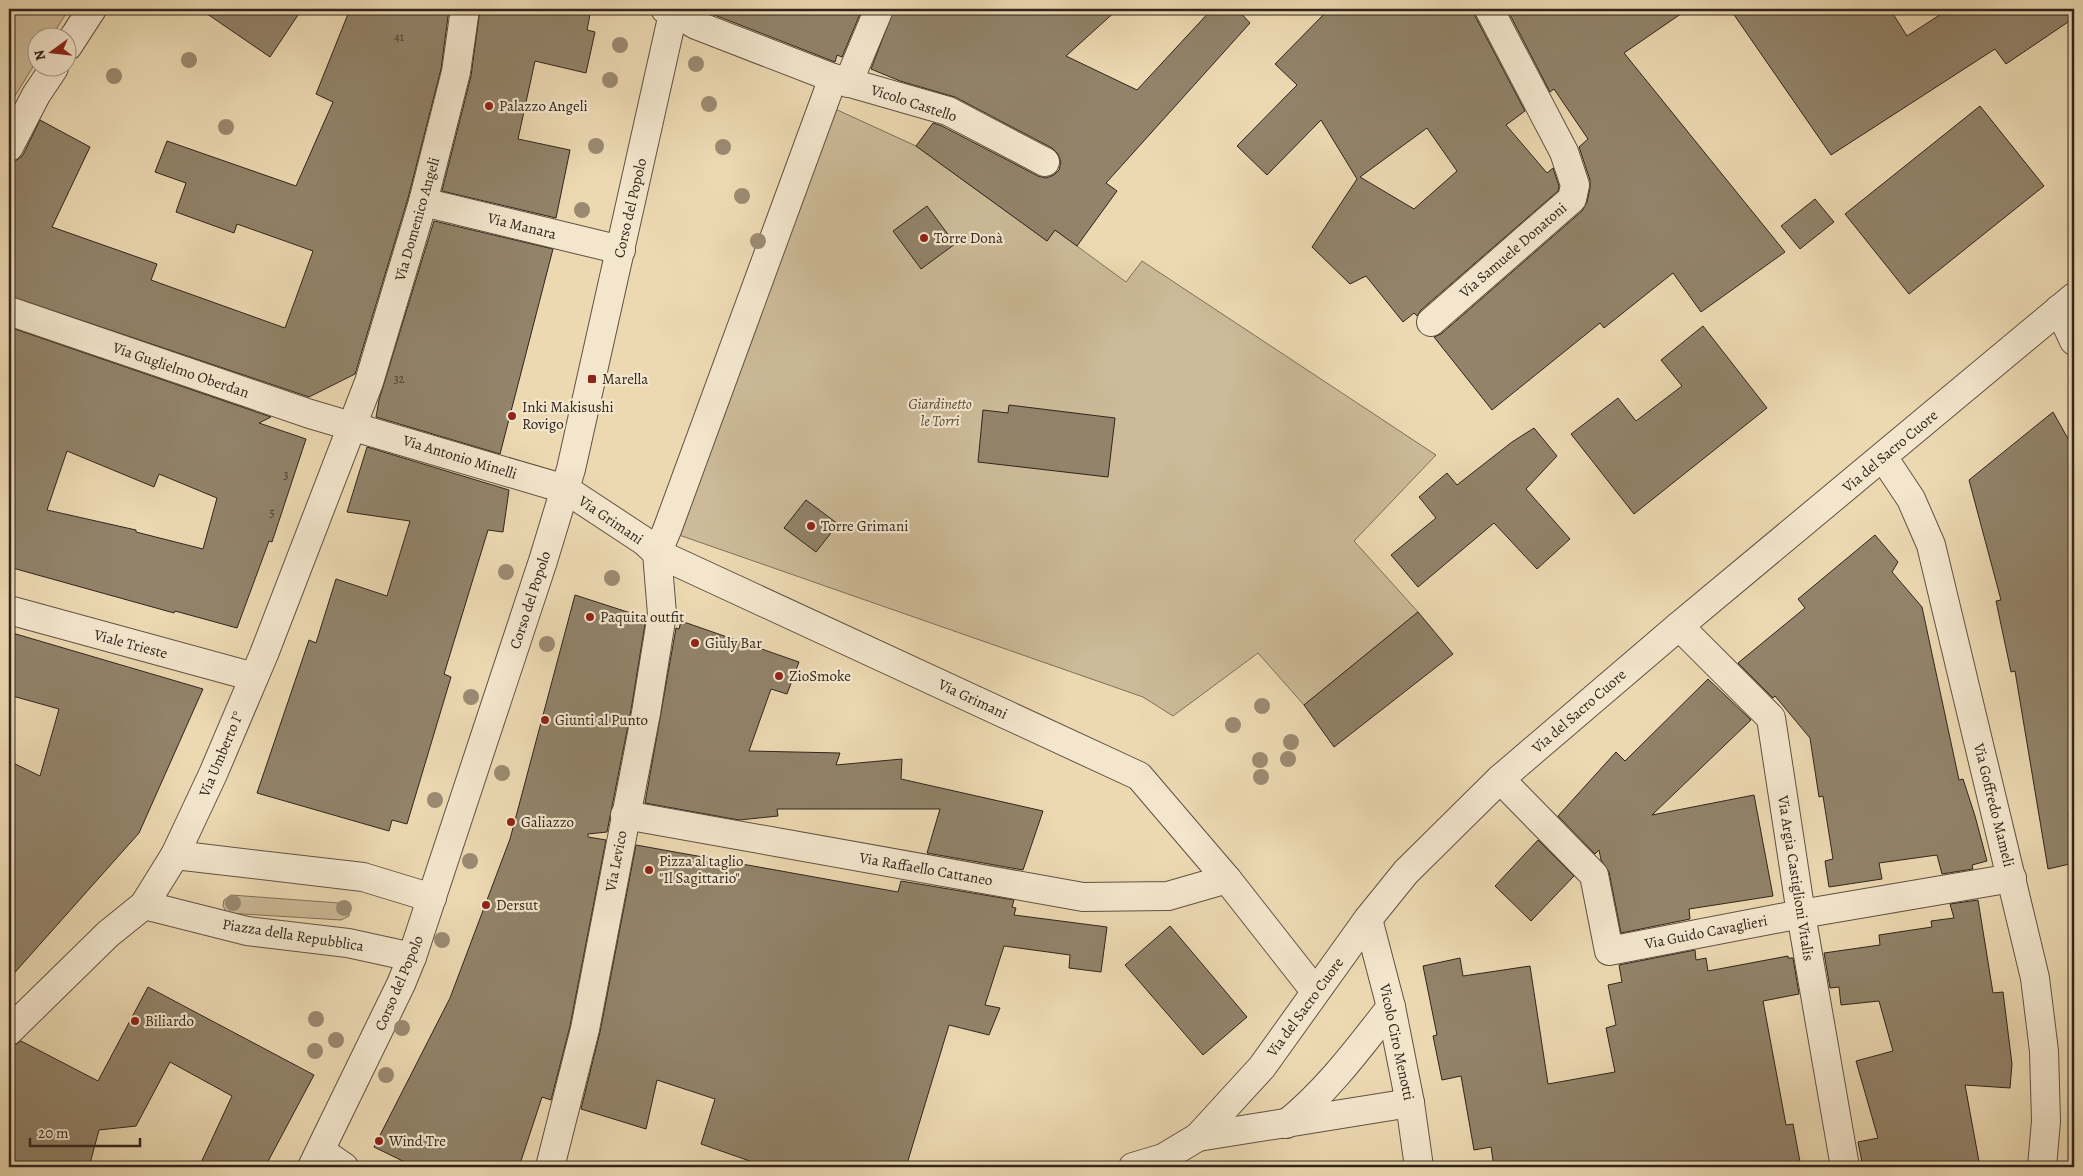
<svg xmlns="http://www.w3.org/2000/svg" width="2083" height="1176" viewBox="0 0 2083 1176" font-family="Alegreya,serif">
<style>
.green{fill:#ccba98;stroke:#7e705a}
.building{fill:#92836a;stroke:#31251c;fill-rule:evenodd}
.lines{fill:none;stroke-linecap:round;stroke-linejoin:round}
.minor-casing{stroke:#605242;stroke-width:30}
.minor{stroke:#f3e6cd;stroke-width:28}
.tree{fill:#9b8a71}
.poi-dot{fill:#8f2418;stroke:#f3e6cd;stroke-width:2}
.labels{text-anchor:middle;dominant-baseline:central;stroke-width:4.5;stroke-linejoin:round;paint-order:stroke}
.number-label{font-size:12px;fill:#493c30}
.street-label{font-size:15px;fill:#31251c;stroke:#f3e6cd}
.poi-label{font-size:15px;fill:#31251c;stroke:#f3e6cd;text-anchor:start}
.park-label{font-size:15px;font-style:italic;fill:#584a3b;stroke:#f3e6cd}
</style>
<rect width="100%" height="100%" fill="#ecd9b2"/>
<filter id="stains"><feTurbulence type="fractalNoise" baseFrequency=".004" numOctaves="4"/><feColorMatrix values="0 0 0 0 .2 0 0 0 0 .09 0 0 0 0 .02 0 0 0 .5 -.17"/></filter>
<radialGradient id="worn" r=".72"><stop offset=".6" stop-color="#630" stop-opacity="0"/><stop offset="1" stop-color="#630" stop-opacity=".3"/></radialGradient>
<g class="green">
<polygon points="9,9 69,9 51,37 38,38 37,60 15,96 9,95"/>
<polygon points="833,108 916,146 1047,241 1055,230 1126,282 1142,261 1436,455 1354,541 1418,612 1304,705 1258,653 1173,716 1143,697 679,535"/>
<polygon points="231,895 339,903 350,907 349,916 341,920 227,913 223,906 224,900"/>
</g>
<g class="building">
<polygon points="200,9 302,9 270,57"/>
<polygon points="350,9 449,9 441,69 408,198 355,374 309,397 9,296 9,162 17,160 23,155 40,120 90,147 52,227 157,264 151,280 285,328 313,251 237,224 234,233 176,212 186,183 155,172 167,141 296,186 333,102 316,94"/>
<polygon points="480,9 591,9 587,30 595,32 586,73 535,61 518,139 570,150 556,218 442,191 471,76"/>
<polygon points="699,9 862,9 842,57 837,55 835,62"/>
<polygon points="894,9 1118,9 1066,56 1137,90 1212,9 1237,9 1250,23 1106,183 1117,191 1077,246 1055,230 1047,241 916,146 933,123 942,126 1038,176 1046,178 1054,175 1059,170 1061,162 1058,154 1052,148 955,97 900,81 871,69"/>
<path d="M1329,9H1473L1475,16L1525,111L1506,125L1547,173L1553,168L1559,186L1558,191L1421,310L1417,316L1414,313L1403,322L1366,276L1350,284L1312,247L1357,179L1321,120L1267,175L1237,146L1297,85L1275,64ZM1427,128L1457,171L1414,209L1360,177Z"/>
<polygon points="1507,9 1688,9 1624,53 1785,252 1701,312 1673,273 1604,328 1600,323 1492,410 1434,337 1441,334 1582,211 1587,202 1590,188 1590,180 1579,147 1588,139 1554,89 1550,92"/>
<polygon points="1730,9 1890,9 1907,36 1949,9 2074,9 2074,18 2006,64 1995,49 1831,155"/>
<polygon points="1980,106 2044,186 1909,294 1845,214"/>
<polygon points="1815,199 1834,222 1800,249 1781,226"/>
<polygon points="927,206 955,244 921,269 893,231"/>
<polygon points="434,221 553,249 500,454 376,417 379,400"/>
<polygon points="1703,326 1767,408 1634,514 1571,434 1618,398 1636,421 1682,386 1661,360"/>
<path d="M9,327L271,417L259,423L306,439L272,542L269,541L237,628L175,611L174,613L9,567ZM67,451L154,487L159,474L217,498L203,549L136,532V530L47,510Z"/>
<polygon points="1009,405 1115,418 1108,477 978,462 983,410 1008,413"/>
<polygon points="2053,412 2071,444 2074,458 2074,814 2068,814 2074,863 2048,869 2015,671 2011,672 1996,601 2001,600 1969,480"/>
<polygon points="1534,428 1557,456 1526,489 1570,539 1537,569 1494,523 1418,587 1391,555 1436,518 1419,497 1447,473 1457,485 1512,442"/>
<polygon points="367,447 509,490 503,532 488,530 444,674 451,677 407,824 392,820 389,831 257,793 309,640 316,643 336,579 387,596 410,521 347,512"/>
<polygon points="806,500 838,524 816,552 784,528"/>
<polygon points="1875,535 1898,562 1892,572 1922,607 1959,780 1963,779 1975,816 1987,861 1972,865 1973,869 1942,874 1937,855 1879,863 1882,879 1829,887 1825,861 1833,859 1823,796 1819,797 1810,738 1775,696 1773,698 1738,663 1805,608 1798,599"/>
<polygon points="575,595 646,618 631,710 607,832 588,834 588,837 606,840 570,1026 551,1100 542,1097 519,1167 415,1167 374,1147 450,998 510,839"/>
<polygon points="1418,612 1453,654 1334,747 1304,705"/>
<polygon points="681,621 799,662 787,694 771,689 749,751 840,753 836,765 902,759 901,779 1043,811 1023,870 927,853 940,809 777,809 778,816 739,820 645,803 676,628 679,629"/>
<polygon points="9,632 203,689 139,833 9,979 9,761 40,776 59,709 9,695"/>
<polygon points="1708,679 1751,720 1652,815 1754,795 1773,896 1689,909 1690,919 1621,933 1609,872 1601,860 1599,850 1595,854 1558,816 1616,752 1625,761"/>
<polygon points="1538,840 1574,876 1531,921 1495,886"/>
<polygon points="636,845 898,892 901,881 1014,900 1012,907 1016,908 1014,915 1107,927 1101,972 1069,968 1070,955 1004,946 985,1005 1000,1008 989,1035 949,1025 906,1167 767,1167 701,1144 715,1099 657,1080 646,1129 581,1109 600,1032"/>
<polygon points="1978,900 1993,993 2003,992 2012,1064 2010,1088 1965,1085 1980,1167 1863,1167 1858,1142 1878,1138 1856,1061 1893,1051 1879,1001 1841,1005 1839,987 1830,988 1824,953 1880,945 1879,935 1932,927 1931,921 1954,918 1950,904"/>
<polygon points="1170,926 1247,1017 1203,1055 1125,965"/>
<polygon points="1695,950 1696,960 1706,958 1708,971 1788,956 1788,958 1793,958 1799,994 1763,1001 1786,1125 1793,1124 1801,1167 1494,1167 1491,1147 1474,1150 1461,1076 1442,1080 1433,1036 1437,1035 1423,966 1460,958 1463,976 1530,966 1548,1084 1615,1072 1606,1028 1616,1025 1608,985 1622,982 1619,965"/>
<polygon points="148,987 314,1075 265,1167 199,1167 232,1096 170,1062 136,1126 99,1130 89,1167 9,1167 9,1046 13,1046 21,1041 98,1081"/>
</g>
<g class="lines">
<defs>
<g id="minor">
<polyline points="665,9 674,12 696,25 833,78 948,111 1045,162"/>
<polyline points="68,46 92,9"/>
<polyline points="848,83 879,9"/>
<polyline points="9,147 36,95 54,68"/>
<polyline points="423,202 621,250"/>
<polyline points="2059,309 2074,341"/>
<polyline points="9,311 310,414 565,489 644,541 657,553 1139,776 1227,879 1315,991"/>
<polyline points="1431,322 1572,199 1575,185 1564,152 1489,9"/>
<polyline points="1883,457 1911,499 1931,545 2035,978 2044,1051 2046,1121 2042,1167"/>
<polyline points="657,553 667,530 833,78"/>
<polyline points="9,610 254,677"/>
<polyline points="1679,626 1771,718 1801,914 1845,1167"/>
<polyline points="1500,779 1594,875 1609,951 1801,914 2012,878"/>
<polyline points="625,815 1083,897 1168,896 1227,879"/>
<polyline points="175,855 363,877 432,898"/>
<polyline points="144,905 247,931 348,943 412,957"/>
<polyline points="1368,919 1391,1007 1410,1103 1419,1167"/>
<polyline points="9,1031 108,934 144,905 175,855 213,774 264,654 369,382 423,202 456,72 465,9"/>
<path d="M1286,1124C1328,1090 1358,1049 1391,1007"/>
<polyline points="1198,1137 1410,1103"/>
<polyline points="321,1151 344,1167"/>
<polyline points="312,1167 401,984 412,957 543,561 571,469 674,9"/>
<polyline points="550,1167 585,1029 646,713 662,614 657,553"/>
<polyline points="1133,1167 1163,1158 1198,1137 1262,1067 1368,919 1406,872 1500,779 1679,626 2074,297"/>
</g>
</defs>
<use href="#minor" class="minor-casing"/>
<use href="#minor" class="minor"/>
</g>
<g class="tree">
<circle cx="620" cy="45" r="8"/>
<circle cx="189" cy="60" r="8"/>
<circle cx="696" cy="64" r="8"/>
<circle cx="114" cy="76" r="8"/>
<circle cx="610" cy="80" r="8"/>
<circle cx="709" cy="104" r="8"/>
<circle cx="226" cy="127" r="8"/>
<circle cx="596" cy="146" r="8"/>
<circle cx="723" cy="147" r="8"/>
<circle cx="742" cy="196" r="8"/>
<circle cx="582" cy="210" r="8"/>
<circle cx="758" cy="241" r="8"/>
<circle cx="506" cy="572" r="8"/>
<circle cx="612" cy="578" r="8"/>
<circle cx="547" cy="644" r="8"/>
<circle cx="471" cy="697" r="8"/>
<circle cx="1262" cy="706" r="8"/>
<circle cx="1233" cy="725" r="8"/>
<circle cx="1291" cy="742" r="8"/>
<circle cx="1288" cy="759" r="8"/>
<circle cx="1260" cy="760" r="8"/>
<circle cx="502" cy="773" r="8"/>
<circle cx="1261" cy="777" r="8"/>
<circle cx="435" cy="800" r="8"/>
<circle cx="470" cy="861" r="8"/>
<circle cx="233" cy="903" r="8"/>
<circle cx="344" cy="908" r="8"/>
<circle cx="442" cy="940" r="8"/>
<circle cx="316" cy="1019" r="8"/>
<circle cx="402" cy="1028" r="8"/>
<circle cx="336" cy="1040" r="8"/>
<circle cx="315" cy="1051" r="8"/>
<circle cx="386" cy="1075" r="8"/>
</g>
<g class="poi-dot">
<circle cx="489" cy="106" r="5"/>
<circle cx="924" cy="238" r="5"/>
<rect x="587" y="374" width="10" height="10" rx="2.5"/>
<circle cx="512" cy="416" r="5"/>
<circle cx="811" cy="526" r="5"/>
<circle cx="590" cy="617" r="5"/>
<circle cx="695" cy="643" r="5"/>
<circle cx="779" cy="676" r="5"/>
<circle cx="545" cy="720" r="5"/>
<circle cx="511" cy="822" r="5"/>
<circle cx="649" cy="870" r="5"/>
<circle cx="486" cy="905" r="5"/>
<circle cx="135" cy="1021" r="5"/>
<circle cx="379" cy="1141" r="5"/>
</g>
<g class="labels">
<g class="number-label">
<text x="399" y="37">41</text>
<text x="399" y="379">32</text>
<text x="286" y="475">3</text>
<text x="272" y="513">5</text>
</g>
<g class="street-label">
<text transform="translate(914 103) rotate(18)">Vicolo Castello</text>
<text transform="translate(630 208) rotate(-77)">Corso del Popolo</text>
<text transform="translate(417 219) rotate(-74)">Via Domenico Angeli</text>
<text transform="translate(522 226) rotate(14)">Via Manara</text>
<text transform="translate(1513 250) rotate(-41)">Via Samuele Donatoni</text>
<text transform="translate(181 370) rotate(19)">Via Guglielmo Oberdan</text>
<text transform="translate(1890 451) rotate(-40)">Via del Sacro Cuore</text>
<text transform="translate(460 457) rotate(17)">Via Antonio Minelli</text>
<text transform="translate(611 520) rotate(34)">Via Grimani</text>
<text transform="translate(530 600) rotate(-72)">Corso del Popolo</text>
<text transform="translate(131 644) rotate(15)">Viale Trieste</text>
<text transform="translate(973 699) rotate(25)">Via Grimani</text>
<text transform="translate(1579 711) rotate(-41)">Via del Sacro Cuore</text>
<text transform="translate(221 754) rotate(-67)">Via Umberto I°</text>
<text transform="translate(1994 805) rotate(76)">Via Goffredo Mameli</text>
<text transform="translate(616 861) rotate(-79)">Via Levico</text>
<text transform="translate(926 869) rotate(10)">Via Raffaello Cattaneo</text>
<text transform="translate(1796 878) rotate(81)">Via Argia Castiglioni Vitalis</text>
<text transform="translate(1706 932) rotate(-11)">Via Guido Cavaglieri</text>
<text transform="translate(293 935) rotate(9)">Piazza della Repubblica</text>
<text transform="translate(399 983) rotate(-67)">Corso del Popolo</text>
<text transform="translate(1305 1007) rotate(-54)">Via del Sacro Cuore</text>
<text transform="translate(1397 1042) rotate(78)">Vicolo Ciro Menotti</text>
</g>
<g class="poi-label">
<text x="499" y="106">Palazzo Angeli</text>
<text x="934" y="238">Torre Donà</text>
<text x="602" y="379">Marella</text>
<text x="522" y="407">Inki Makisushi<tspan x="522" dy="17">Rovigo</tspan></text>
<text x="821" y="526">Torre Grimani</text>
<text x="600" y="617">Paquita outfit</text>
<text x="705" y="643">Giuly Bar</text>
<text x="789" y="676">ZioSmoke</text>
<text x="555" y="720">Giunti al Punto</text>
<text x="521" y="822">Galiazzo</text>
<text x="659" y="861">Pizza al taglio<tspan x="659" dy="17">"Il Sagittario"</tspan></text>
<text x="496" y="905">Dersut</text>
<text x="145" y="1021">Biliardo</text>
<text x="389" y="1141">Wind Tre</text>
</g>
<g class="park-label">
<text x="940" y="404">Giardinetto<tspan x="940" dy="17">le Torri</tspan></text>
</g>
</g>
<rect width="2083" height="1176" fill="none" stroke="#ecd9b2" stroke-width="30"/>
<rect x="10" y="10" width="2063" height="1156" fill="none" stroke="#31251c" stroke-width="2.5"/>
<rect x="15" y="15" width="2053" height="1146" fill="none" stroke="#31251c"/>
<g transform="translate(52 52) rotate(255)"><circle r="24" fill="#f3e6cd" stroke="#a59986"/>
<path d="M0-4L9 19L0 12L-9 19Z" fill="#8f2418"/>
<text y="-8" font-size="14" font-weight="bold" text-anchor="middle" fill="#31251c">N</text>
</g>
<path d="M30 1138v8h110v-8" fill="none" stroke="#31251c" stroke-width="2.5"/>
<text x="38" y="1138" font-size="15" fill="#31251c" stroke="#f3e6cd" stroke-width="4" paint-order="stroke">20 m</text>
<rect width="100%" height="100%" filter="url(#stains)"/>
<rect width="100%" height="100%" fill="url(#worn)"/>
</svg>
